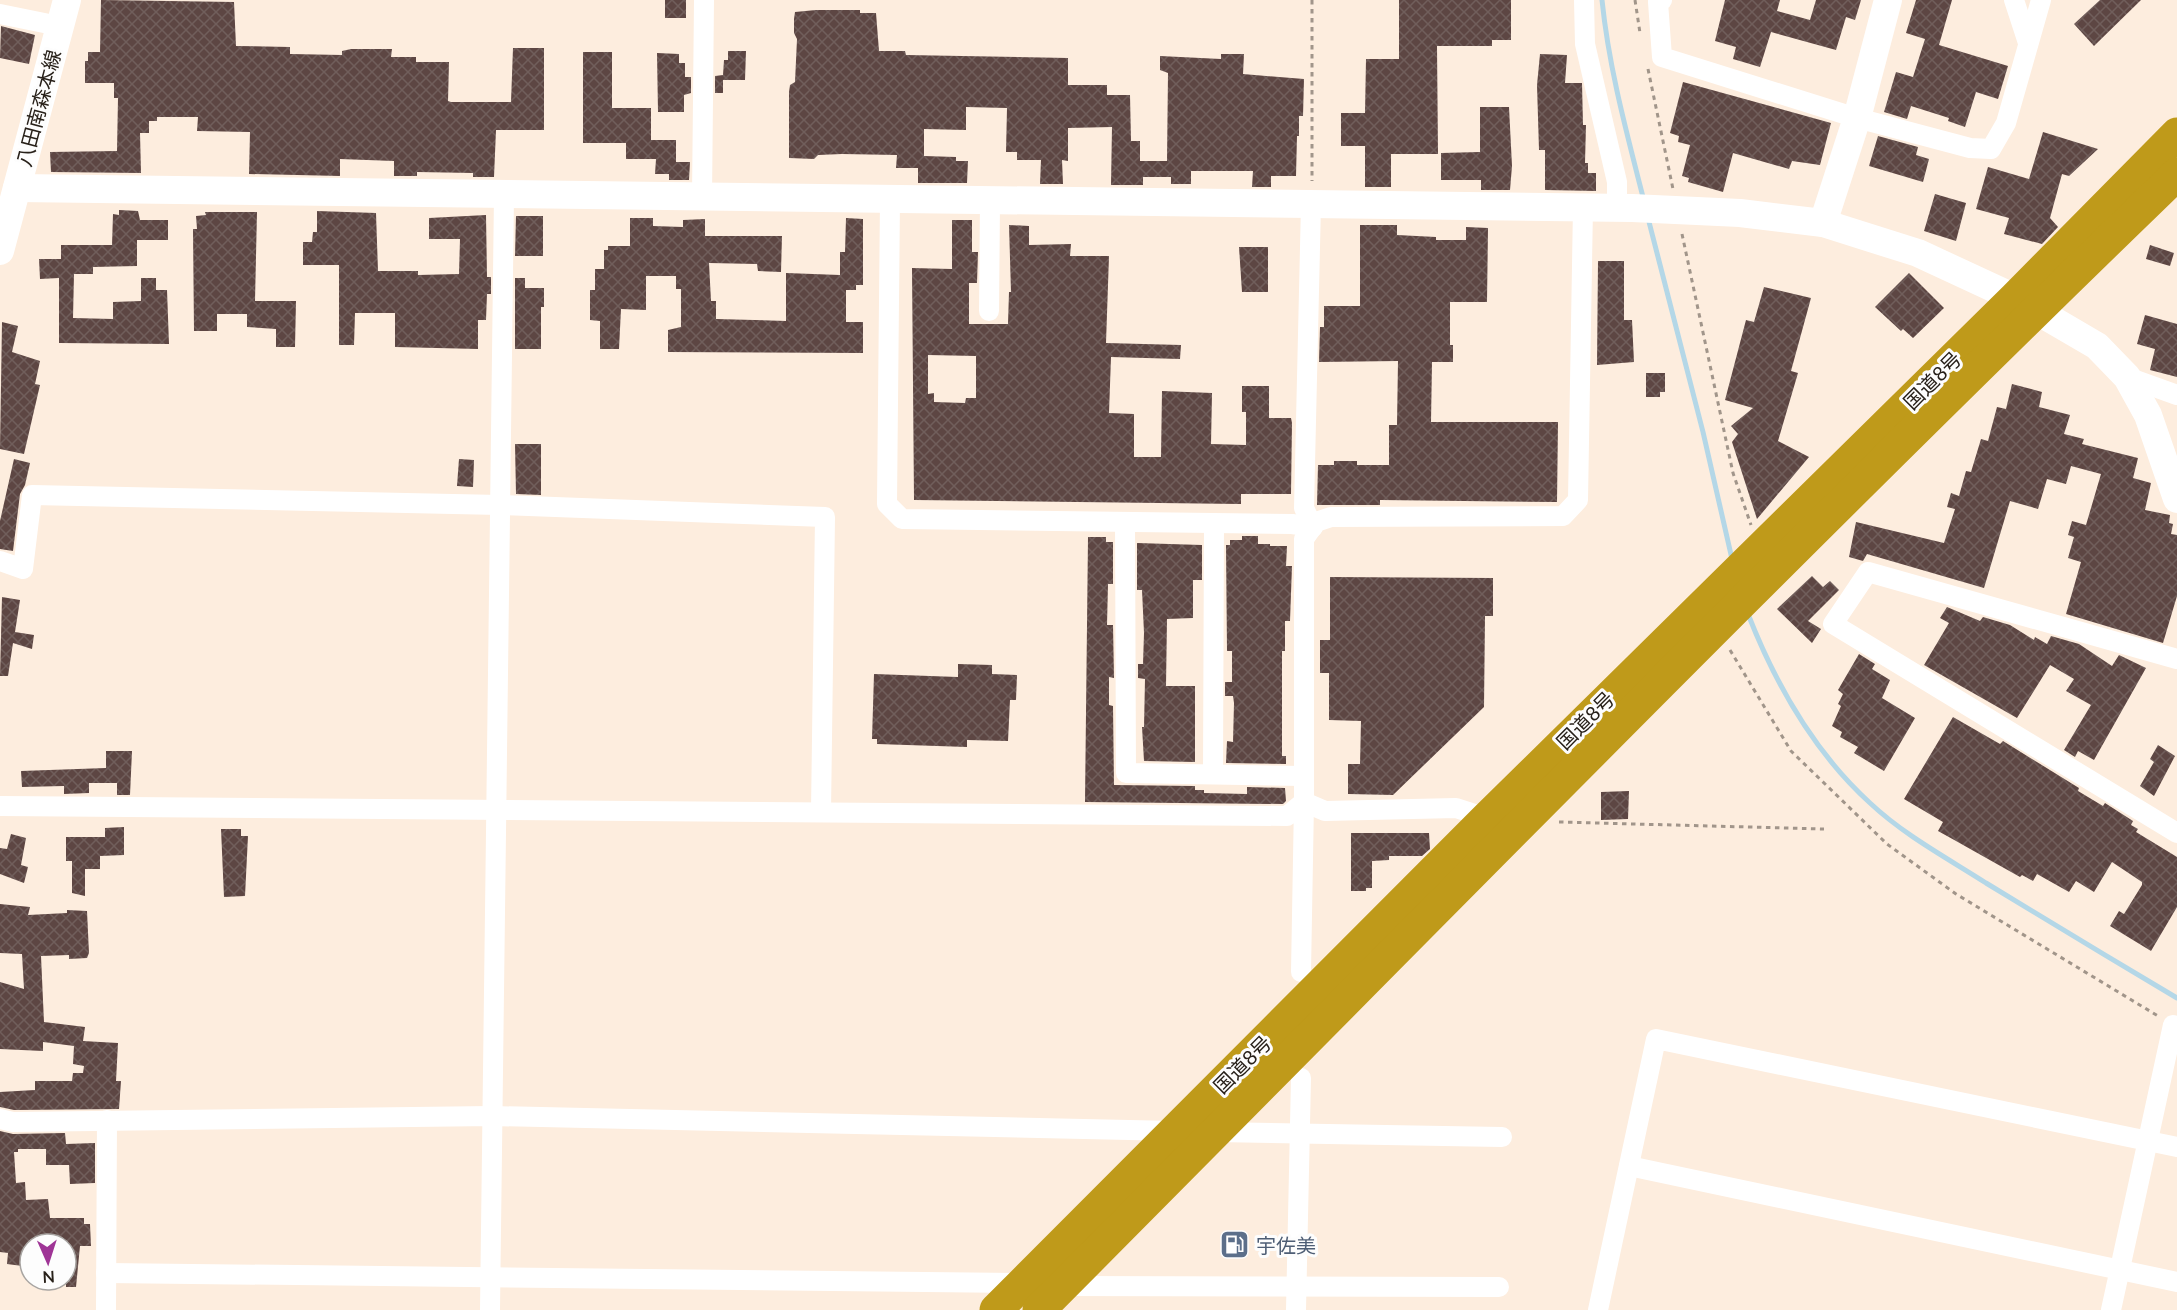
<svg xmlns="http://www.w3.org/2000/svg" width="2177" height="1310" viewBox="0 0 2177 1310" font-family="Lato,'Noto Sans JP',sans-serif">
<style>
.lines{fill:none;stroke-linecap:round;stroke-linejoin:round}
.stream{stroke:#b4d7e7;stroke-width:5}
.building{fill:url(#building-cross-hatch);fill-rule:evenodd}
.path{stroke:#a1958a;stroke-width:3;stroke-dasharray:4.5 4.5;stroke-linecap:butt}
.street{stroke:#fff;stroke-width:20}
.secondary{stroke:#fff;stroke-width:28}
.highway{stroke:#bf9a1a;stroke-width:33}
.labels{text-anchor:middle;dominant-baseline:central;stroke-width:6;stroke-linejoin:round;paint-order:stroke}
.street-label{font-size:20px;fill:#28211a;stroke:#fdfdfd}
.service-label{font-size:20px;fill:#4e5e75;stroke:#fdfdfd;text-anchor:start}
</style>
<defs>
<pattern id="building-cross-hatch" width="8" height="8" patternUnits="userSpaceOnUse" patternTransform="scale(1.5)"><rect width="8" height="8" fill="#5d4643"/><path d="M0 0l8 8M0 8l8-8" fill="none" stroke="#705e5b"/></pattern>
</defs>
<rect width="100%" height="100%" fill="#fdedde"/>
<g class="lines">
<g class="stream">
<path d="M1602,0C1609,69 1627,134 1644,201"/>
<polyline points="1648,218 1703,432 1732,559"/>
<path d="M1748,614C1775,683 1814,752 1870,803C1904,835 1947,858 1986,883C2050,922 2113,960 2177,998"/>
</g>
</g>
<g class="building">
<polygon points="101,0 234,2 236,46 290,47 290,54 342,55 342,51 351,49 392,49 391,57 416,57 416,62 449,62 448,101 451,102 511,102 513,48 544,48 544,130 496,130 494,177 473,177 473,173 417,172 417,176 394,176 394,161 340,159 340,176 249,174 250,132 197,131 198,117 157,117 157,121 149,121 149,133 140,133 141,173 51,172 50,152 117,151 118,98 114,98 114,83 85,83 85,61 88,61 88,52 100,52"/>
<rect x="665" y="0" width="21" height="18"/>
<polygon points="1399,0 1511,0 1511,40 1492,40 1492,46 1437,46 1438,154 1391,154 1391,187 1365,187 1365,146 1341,146 1341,113 1365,113 1366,59 1399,59"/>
<polygon points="1725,0 1780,0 1777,11 1810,20 1816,0 1861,0 1855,20 1846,17 1836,50 1771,32 1760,67 1733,59 1736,47 1715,41"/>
<polygon points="1916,0 1952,0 1939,45 2008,66 1998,99 1976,92 1965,127 1948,121 1949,118 1911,106 1907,119 1884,112 1896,72 1913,77 1925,39 1906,33"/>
<polygon points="2100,0 2141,0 2094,46 2074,24"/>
<polygon points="816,10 860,10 860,13 876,13 879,51 905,51 906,55 1068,58 1068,85 1107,85 1107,95 1130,95 1131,141 1140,141 1140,161 1167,161 1168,73 1160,70 1160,56 1221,59 1221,54 1244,54 1243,74 1304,79 1303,116 1299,116 1299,136 1297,136 1296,176 1271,176 1271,187 1252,187 1253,171 1191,171 1191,184 1171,184 1171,177 1143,177 1143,185 1111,185 1112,127 1068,128 1068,161 1062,160 1063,184 1040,184 1041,160 1017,160 1017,152 1006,152 1007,108 966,107 966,130 924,129 924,156 956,157 956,161 968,161 967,183 918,183 918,168 896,168 897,155 842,154 818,155 814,159 789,158 789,92 790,85 795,82 797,39 794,33 794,19 795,12"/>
<polygon points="1,26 35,35 29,64 0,58"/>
<polygon points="728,51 746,51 745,80 723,80 723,93 715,93 715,76 723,75 724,60 728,60"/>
<polygon points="583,52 612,52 612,108 651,108 651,140 676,140 676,162 690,162 689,180 669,180 669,174 655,174 656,159 626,159 626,143 583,143"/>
<polygon points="657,53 679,54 679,63 685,63 685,77 691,77 691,93 684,95 684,112 658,112"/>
<polygon points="1540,54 1567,55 1565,83 1582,83 1583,125 1586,125 1585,163 1588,163 1588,173 1596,173 1596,191 1545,190 1545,150 1539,150 1537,85"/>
<polygon points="1683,82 1831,123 1820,165 1792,161 1789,169 1733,153 1723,192 1688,182 1689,178 1682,176 1690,145 1678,142 1679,136 1670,133"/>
<polygon points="1480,107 1509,107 1512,166 1510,190 1481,190 1481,180 1441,180 1441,153 1480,152"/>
<polygon points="2043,132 2098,149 2069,176 2062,174 2050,218 2058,227 2042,244 2004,234 2009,218 1976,209 1988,167 2029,179"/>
<polygon points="1878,136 1918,147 1916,155 1929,159 1923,182 1869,166"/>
<polygon points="1935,194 1966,203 1956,241 1924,231"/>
<polygon points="119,210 138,211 140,220 168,220 168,240 137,240 137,266 93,267 93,274 74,274 73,318 113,319 113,302 141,301 141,278 156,278 156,290 167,290 169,344 59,343 59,278 40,279 39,259 61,259 61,245 112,245 113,214 119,215"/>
<polygon points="317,211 376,213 378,271 418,271 418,275 459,274 460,239 429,239 429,218 486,215 487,277 491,277 491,294 487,294 486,320 478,320 478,349 395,347 395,313 355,313 354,345 339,345 339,265 303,265 303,242 312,242 313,232 317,232"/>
<polygon points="205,212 257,212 255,301 296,301 295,347 276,347 276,329 247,327 247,314 217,314 217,331 194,331 193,229 197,229 196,216 206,215"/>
<polygon points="516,216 543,216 543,256 515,256"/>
<polygon points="630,218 653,218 653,226 683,227 683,220 705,219 705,236 782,236 781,272 758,271 757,264 709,263 711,301 716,301 716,319 786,321 786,273 840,275 840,252 845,252 846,218 863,219 863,285 856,285 856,290 846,290 846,322 863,322 863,353 668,352 668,330 681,327 681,289 676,289 676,276 646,276 646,310 621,309 619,349 600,349 600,321 590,320 590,290 595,290 595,269 604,269 604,250 608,250 608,246 630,246"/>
<path d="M952,220H972V252H978L977,283H969V324H1008L1009,292H1011L1009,225L1029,226V245L1071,244L1070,256H1109L1106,343L1181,345L1180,359L1111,357L1109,413L1134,414V457H1161L1162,391L1212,393L1211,444L1246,445V412H1242V386H1269V418H1291L1292,423L1291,494H1241V504L914,500L912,268L952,269ZM928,355L976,356V398H966L965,403L934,402V393L928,394Z"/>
<polygon points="1360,225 1397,225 1397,235 1436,237 1436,240 1466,240 1466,227 1488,228 1487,302 1450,302 1450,345 1453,345 1453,362 1432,362 1431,422 1558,422 1557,502 1380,500 1380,505 1317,505 1318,465 1334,465 1334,461 1357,461 1357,465 1389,465 1389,425 1397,425 1398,361 1319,362 1320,327 1324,327 1324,306 1360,306"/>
<polygon points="2150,245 2174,253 2170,266 2146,259"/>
<polygon points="1239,247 1268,247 1268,292 1242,292"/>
<polygon points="1598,261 1624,261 1624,320 1632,320 1634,362 1597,365"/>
<polygon points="1909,273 1944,308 1913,338 1903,329 1901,331 1875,307"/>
<polygon points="515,278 525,278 525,288 544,288 544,307 541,307 541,349 515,349"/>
<polygon points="1764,287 1811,298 1791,371 1798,373 1778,441 1809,457 1757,519 1732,442 1738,434 1731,426 1753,408 1725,400 1746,320 1754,322"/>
<polygon points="2145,315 2177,324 2177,377 2150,370 2155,349 2137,344"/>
<polygon points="2,322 18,326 12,352 40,361 35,384 40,385 24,454 0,449"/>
<polygon points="1646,373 1665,373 1665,392 1660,392 1660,397 1646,397"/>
<polygon points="2012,384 2042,392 2039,407 2070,415 2064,434 2084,439 2082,444 2138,458 2133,478 2151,483 2145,510 2170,515 2169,523 2173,524 2171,534 2177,535 2177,596 2163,643 2066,614 2081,562 2068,558 2074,537 2068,535 2072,521 2086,525 2101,474 2071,466 2066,484 2047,479 2038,509 2010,501 1984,588 1867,554 1863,561 1849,557 1856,522 1944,543 1955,509 1947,507 1951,493 1959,496 1966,471 1971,472 1981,439 1988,441 1997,407 2006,409"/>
<polygon points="515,444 541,444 541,495 516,494"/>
<polygon points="14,459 30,463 25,485 20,494 13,551 0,549 0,521"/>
<polygon points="459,459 474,460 473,487 457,486"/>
<polygon points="1242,536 1258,536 1258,544 1270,544 1270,546 1287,546 1286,566 1292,566 1290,621 1285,621 1285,651 1282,651 1282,756 1286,756 1286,764 1226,763 1227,741 1233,742 1234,703 1233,696 1225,696 1225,682 1232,682 1232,651 1227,651 1226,545 1230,545 1230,540 1242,540"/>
<polygon points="1088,537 1106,537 1106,542 1113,542 1113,584 1108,584 1107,625 1113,625 1114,678 1109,677 1109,705 1113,706 1114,785 1195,786 1195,790 1204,790 1204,793 1247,794 1247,787 1285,788 1286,801 1283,804 1085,802"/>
<polygon points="1137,543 1202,545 1202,580 1193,580 1193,618 1167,619 1166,686 1195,686 1195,762 1144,761 1142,727 1144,727 1145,679 1138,678 1138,664 1143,664 1144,633 1142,590 1137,590"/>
<polygon points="1812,576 1823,587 1830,581 1839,590 1808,621 1821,629 1812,643 1777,609"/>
<polygon points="1330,577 1493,578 1493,616 1485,616 1484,707 1393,795 1348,794 1348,764 1360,764 1361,721 1329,720 1329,673 1320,673 1320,640 1330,640"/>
<polygon points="2,597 20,600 15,632 34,635 32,649 13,643 8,676 0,676"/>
<polygon points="1947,607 1980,621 1983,617 2010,625 2034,640 2035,637 2047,644 2051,636 2079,644 2112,666 2119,655 2146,668 2094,760 2078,751 2075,757 2064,750 2091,705 2066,691 2074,679 2050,665 2017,718 1924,665 1949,623 1940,618"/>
<polygon points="1859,654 1875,664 1872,669 1890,680 1882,698 1915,718 1884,771 1854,753 1858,747 1840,737 1842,732 1832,726 1841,706 1838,704 1843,694 1838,690"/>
<polygon points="958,664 992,665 992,674 1017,675 1016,700 1010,700 1008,741 967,740 967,747 877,744 877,739 872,739 874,674 958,677"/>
<polygon points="1953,717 2000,744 2003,741 2079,788 2078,791 2103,806 2105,803 2133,821 2131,825 2138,829 2136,832 2177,857 2177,907 2151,951 2110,926 2119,911 2124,914 2142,885 2142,882 2112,862 2094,892 2076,881 2069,892 2037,874 2033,881 2022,875 2020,877 1956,841 1938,831 1943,822 1904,799"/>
<polygon points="2158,745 2175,756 2154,796 2140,786 2154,762 2150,759"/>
<polygon points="106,751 132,751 130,795 117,795 117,783 89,783 89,793 64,794 64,786 22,787 21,771 106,768"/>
<polygon points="1629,791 1628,819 1601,820 1601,792"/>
<polygon points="124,827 124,855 100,856 100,869 85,869 85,896 72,893 72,861 66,861 66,837 105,837 105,828"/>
<polygon points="221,829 241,829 241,836 248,836 245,896 224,897"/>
<polygon points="1351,833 1429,833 1430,849 1422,856 1389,856 1389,860 1372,861 1372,888 1366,888 1366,891 1351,891"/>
<polygon points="11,834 26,838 21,865 28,867 24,883 0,874 0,848 7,849"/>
<polygon points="0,904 30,907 28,915 67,913 67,910 87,911 89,953 87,958 69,959 69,955 41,956 44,1022 85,1027 83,1041 118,1043 116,1081 121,1081 119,1109 14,1110 0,1107 0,1092 35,1090 35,1081 72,1081 73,1073 83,1073 84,1066 73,1064 74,1046 43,1042 43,1051 0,1049 0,982 24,989 22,954 0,953"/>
<polygon points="0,1131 13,1134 65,1133 66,1144 95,1143 95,1183 70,1184 69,1165 46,1165 46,1149 18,1149 18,1152 14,1152 16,1183 25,1182 26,1200 48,1199 50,1218 84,1218 84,1224 90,1224 91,1246 80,1246 76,1287 66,1287 66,1244 30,1244 30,1267 7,1264 8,1253 0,1252"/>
</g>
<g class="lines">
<g class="path">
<polyline points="1312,0 1312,181"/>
<polyline points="1635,0 1640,33"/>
<polyline points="1648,69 1673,189"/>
<polyline points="1682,234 1733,473 1751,525"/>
<polyline points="1730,650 1791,751 1887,844 1956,894 2158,1016"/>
<polyline points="1559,822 1824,829"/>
</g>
<g class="street">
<polyline points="1584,0 1585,44 1617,182 1617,208"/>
<polyline points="1662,0 1658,2 1662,57 1857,118 1970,148 1991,149 2006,123 2041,0"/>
<polyline points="2014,0 2028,43"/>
<polyline points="0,14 59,26"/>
<polyline points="702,198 704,0"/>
<polyline points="890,199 887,504 902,519 1292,524 1313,527"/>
<polyline points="1311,204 1304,508 1313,527"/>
<polyline points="989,311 990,201"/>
<polyline points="2127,377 2177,395"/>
<polyline points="1125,522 1126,773 1304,776"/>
<polyline points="0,561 23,569 32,495 500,505 825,517 821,812"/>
<polyline points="2177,659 1868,572 1833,624 2177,833"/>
<polyline points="1213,774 1214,523"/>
<polyline points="0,806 1287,816 1304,802"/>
<polyline points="1487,818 1456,808 1325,811 1304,802 1304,539 1316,522 1331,517 1563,516 1578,500 1583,207"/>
<polyline points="1301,972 1304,802"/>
<polyline points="0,1119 13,1122 492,1116 1175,1131"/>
<polyline points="1216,1132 1502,1137"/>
<polyline points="1629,1166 2177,1282"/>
<polyline points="106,1273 1023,1283"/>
<polyline points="1063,1286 1499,1287"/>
<polyline points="106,1310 107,1120"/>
<polyline points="490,1310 504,195"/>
<polyline points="1296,1310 1301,1078"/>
<polyline points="1598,1310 1656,1039 2177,1147"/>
<polyline points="2111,1310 2173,1025"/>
</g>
<g class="secondary">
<polyline points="17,188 1632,208 1740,213 1823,223 1918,253 2015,298 2097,346 2127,377 2148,415 2177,499"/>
<polyline points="1823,223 1857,118 1888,0"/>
<polyline points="0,251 67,0"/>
</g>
<g class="highway">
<polyline points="996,1310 1487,818 2015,298 2177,134"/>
<path d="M1039,1310C1417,930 1792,546 2177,174"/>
</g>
</g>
<defs>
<symbol id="fuel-square" viewBox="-11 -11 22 22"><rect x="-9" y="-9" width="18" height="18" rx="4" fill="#5c6f8a" stroke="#fdfdfd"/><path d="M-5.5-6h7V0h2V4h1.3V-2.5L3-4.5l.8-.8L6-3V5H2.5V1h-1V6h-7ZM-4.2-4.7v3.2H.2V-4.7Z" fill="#fff"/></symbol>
</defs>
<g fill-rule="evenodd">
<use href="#fuel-square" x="1218" y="1228" width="33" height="33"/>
</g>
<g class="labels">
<g class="street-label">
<text transform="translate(38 108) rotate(-75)">八田南森本線</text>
<text transform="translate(1932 380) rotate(-45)">国道8号</text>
<text transform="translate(1585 720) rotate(-45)">国道8号</text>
<text transform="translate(1242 1064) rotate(-45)">国道8号</text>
</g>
<g class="service-label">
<text x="1256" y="1245">宇佐美</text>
</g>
</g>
<g transform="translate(48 1262) rotate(177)"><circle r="28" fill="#fdfdfd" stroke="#a8a5a2" stroke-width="1.5"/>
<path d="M0-4.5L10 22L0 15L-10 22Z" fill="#9f3596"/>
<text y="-9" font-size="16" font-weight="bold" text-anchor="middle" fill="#28211a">N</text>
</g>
</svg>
